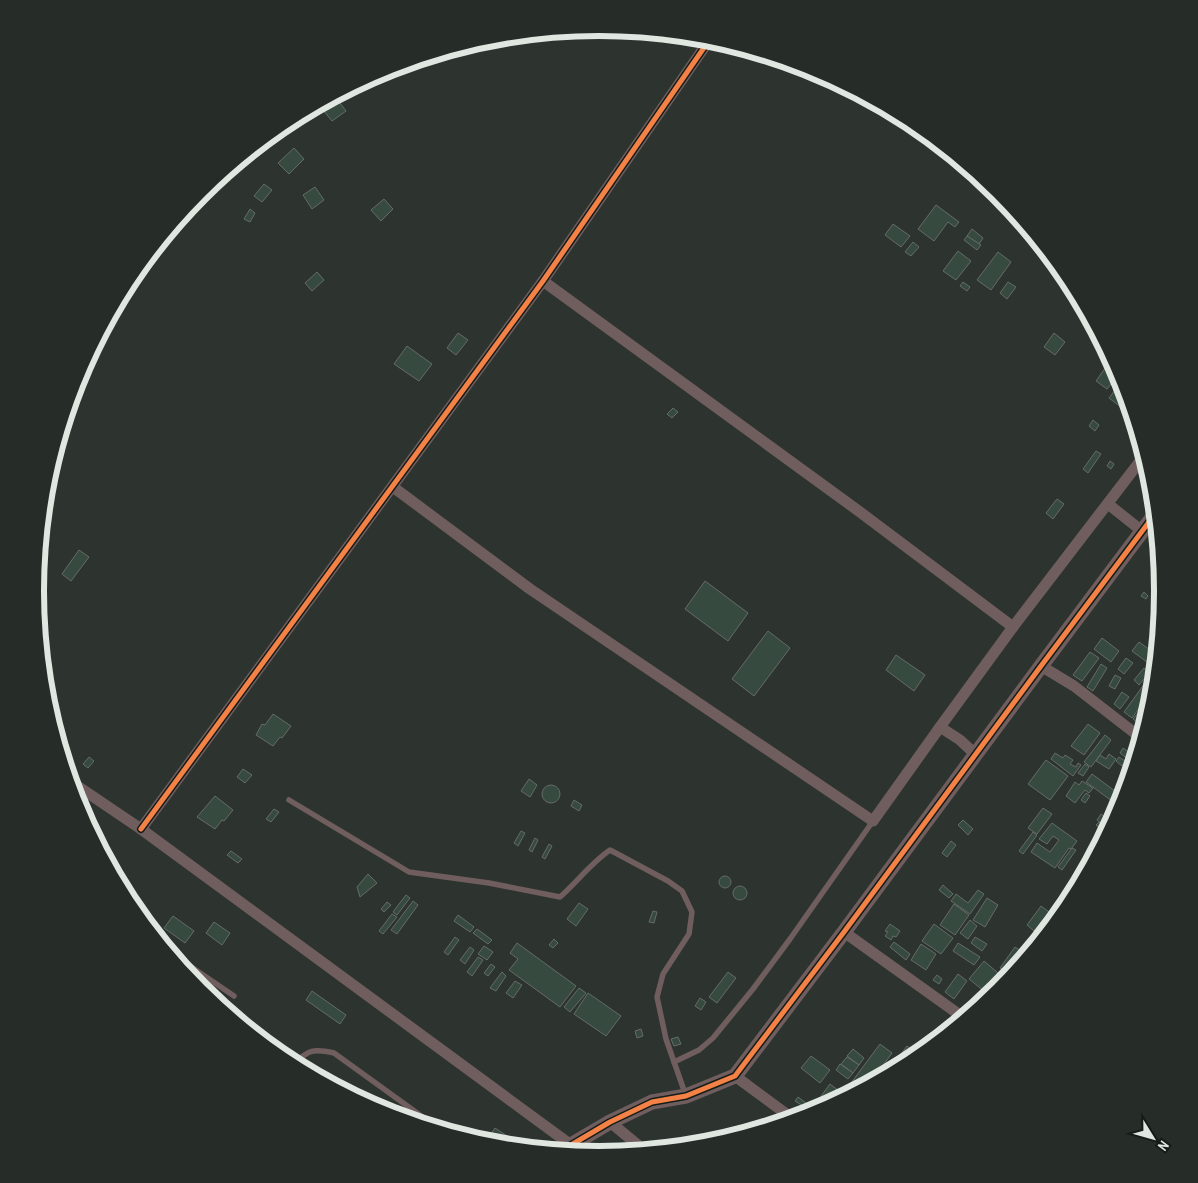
<svg xmlns="http://www.w3.org/2000/svg" width="1198" height="1183" viewBox="0 0 1198 1183" font-family="'Archivo Narrow',sans-serif">
<style>
.building{fill:#364a3f;stroke:#666b67}
.lines{fill:none;stroke-linecap:round;stroke-linejoin:round}
.service{stroke:#705e5f;stroke-width:5.5}
.minor{stroke:#705e5f;stroke-width:11}
.tertiary{stroke:#705e5f;stroke-width:15}
.cycleway-casing{stroke:#161c18;stroke-width:8}
.cycleway{stroke:#f48246;stroke-width:5}
.rim{fill:none;stroke:#e0e7e1;stroke-width:6}
</style>
<rect width="100%" height="100%" fill="#2d332e"/>
<g class="building">
<polygon points="337,99 346,111 332,121 323,110"/>
<polygon points="294,148 304,159 289,174 278,163"/>
<polygon points="264,184 272,190 262,202 254,196"/>
<polygon points="315,187 324,200 312,209 303,195"/>
<polygon points="384,199 393,209 381,221 371,210"/>
<polygon points="936,205 959,222 955,227 948,222 934,241 918,229"/>
<polygon points="250,209 255,213 250,222 244,219"/>
<polygon points="893,224 910,236 901,247 885,235"/>
<polygon points="972,229 983,238 979,244 967,236"/>
<polygon points="967,236 981,245 977,250 964,240"/>
<polygon points="913,242 919,247 911,256 905,252"/>
<polygon points="958,251 971,261 956,280 943,271"/>
<polygon points="998,252 1011,262 991,290 977,280"/>
<polygon points="317,272 324,280 312,291 305,283"/>
<polygon points="963,282 970,287 967,291 960,286"/>
<polygon points="1008,282 1016,287 1007,299 1000,293"/>
<polygon points="458,333 468,340 456,355 447,348"/>
<polygon points="1054,333 1065,342 1055,355 1044,347"/>
<polygon points="407,346 432,364 419,381 394,364"/>
<polygon points="1111,360 1119,374 1107,389 1096,381"/>
<polygon points="1119,385 1124,389 1131,411 1129,413 1109,398"/>
<polygon points="673,408 678,412 672,418 667,414"/>
<polygon points="1093,420 1099,425 1095,431 1089,426"/>
<polygon points="1096,451 1101,454 1088,473 1083,469"/>
<polygon points="1110,461 1114,464 1111,469 1107,466"/>
<polygon points="1057,499 1064,504 1053,519 1046,513"/>
<polygon points="79,550 89,557 71,581 62,574"/>
<polygon points="1159,563 1161,570 1155,578 1151,575"/>
<polygon points="705,581 748,613 728,641 685,609"/>
<polygon points="1144,592 1148,596 1146,599 1141,596"/>
<polygon points="768,631 790,648 754,696 732,679"/>
<polygon points="1102,638 1119,651 1111,662 1094,649"/>
<polygon points="1139,642 1157,655 1151,665 1132,651"/>
<polygon points="1090,652 1099,658 1082,681 1073,675"/>
<polygon points="896,655 925,675 914,691 886,670"/>
<polygon points="1126,658 1133,663 1124,674 1118,669"/>
<polygon points="1101,664 1107,668 1093,691 1087,687"/>
<polygon points="1144,668 1149,673 1139,685 1134,680"/>
<polygon points="1153,672 1155,673 1154,680 1150,686 1153,689 1132,718 1124,712"/>
<polygon points="1115,675 1121,678 1115,689 1109,686"/>
<polygon points="1122,692 1129,697 1120,709 1114,704"/>
<polygon points="1138,713 1147,720 1142,726 1133,719"/>
<polygon points="273,714 291,726 282,738 280,737 273,746 256,735 262,724 265,725"/>
<polygon points="1088,724 1100,733 1084,755 1071,746"/>
<polygon points="1105,735 1111,740 1091,767 1084,762"/>
<polygon points="1123,748 1135,757 1133,763 1120,753"/>
<polygon points="1055,753 1063,758 1065,755 1073,760 1070,764 1076,767 1078,763 1081,765 1073,776 1051,759"/>
<polygon points="1109,754 1116,759 1109,769 1096,761 1100,755 1106,759"/>
<polygon points="89,757 94,761 88,768 83,764"/>
<polygon points="1119,757 1125,761 1122,766 1116,761"/>
<polygon points="1046,760 1068,776 1050,800 1028,784"/>
<polygon points="1085,764 1089,767 1083,776 1078,773"/>
<polygon points="243,769 252,775 245,783 237,777"/>
<polygon points="1092,774 1123,797 1120,807 1086,782"/>
<polygon points="529,779 537,785 530,797 521,791"/>
<polygon points="1082,781 1093,788 1089,793 1085,790 1075,803 1066,796 1075,782 1079,785"/>
<circle cx="551" cy="794" r="9"/>
<polygon points="1086,793 1090,796 1085,803 1081,800"/>
<polygon points="215,796 233,810 224,821 222,820 215,829 197,817"/>
<polygon points="574,800 582,805 579,811 571,806"/>
<polygon points="1043,808 1052,814 1037,834 1028,828"/>
<polygon points="274,809 279,812 271,822 266,819"/>
<polygon points="1101,814 1112,822 1109,829 1097,820"/>
<polygon points="963,820 973,829 968,835 958,825"/>
<polygon points="1099,822 1103,826 1101,829 1096,825"/>
<polygon points="1052,823 1077,841 1071,849 1069,848 1055,868 1031,852 1037,843 1050,852 1059,840 1053,836 1047,844 1039,839"/>
<polygon points="521,831 525,833 518,846 514,843"/>
<polygon points="1033,832 1037,835 1023,854 1019,851"/>
<polygon points="1103,835 1104,837 1099,846 1096,844"/>
<polygon points="535,838 538,840 532,852 529,850"/>
<polygon points="951,841 956,845 947,857 942,853"/>
<polygon points="549,844 552,846 545,859 542,857"/>
<polygon points="1072,848 1076,850 1062,870 1058,867"/>
<polygon points="231,851 242,859 238,863 227,855"/>
<polygon points="368,874 377,883 360,897 357,887"/>
<circle cx="725" cy="882" r="6"/>
<polygon points="943,885 953,894 949,898 939,890"/>
<circle cx="740" cy="893" r="7"/>
<polygon points="978,890 984,894 970,914 951,901 956,894 968,903"/>
<polygon points="406,895 410,898 397,915 393,912"/>
<polygon points="987,898 998,905 985,927 973,920"/>
<polygon points="413,901 418,905 397,934 391,930"/>
<polygon points="387,902 391,905 384,912 381,909"/>
<polygon points="579,903 588,909 576,926 567,919"/>
<polygon points="954,904 969,915 955,935 940,925"/>
<polygon points="1041,906 1049,912 1034,931 1027,925"/>
<polygon points="653,911 657,912 654,923 649,922"/>
<polygon points="392,914 397,917 383,934 379,931"/>
<polygon points="458,915 474,927 470,932 454,921"/>
<polygon points="173,916 194,931 185,943 164,928"/>
<polygon points="970,920 977,926 968,939 960,933"/>
<polygon points="214,922 230,933 222,945 206,933"/>
<polygon points="890,924 900,931 896,937 893,936 891,940 885,936 888,932 885,931"/>
<polygon points="934,924 953,938 941,954 922,941"/>
<polygon points="477,929 492,940 488,944 473,933"/>
<polygon points="455,937 459,940 448,955 444,952"/>
<polygon points="975,937 987,944 982,951 971,943"/>
<polygon points="554,939 558,943 553,948 549,945"/>
<polygon points="894,942 910,954 906,960 890,947"/>
<polygon points="517,943 576,986 560,1007 509,970 518,959 510,953"/>
<polygon points="958,943 980,957 974,965 953,951"/>
<polygon points="921,944 936,954 926,970 911,960"/>
<polygon points="484,946 493,952 487,960 478,954"/>
<polygon points="470,947 474,950 465,964 460,960"/>
<polygon points="1015,947 1021,951 1006,972 1000,968"/>
<polygon points="478,957 483,960 472,976 467,972"/>
<polygon points="984,961 998,973 984,991 969,979"/>
<polygon points="491,964 495,967 488,976 484,973"/>
<polygon points="502,972 506,976 496,991 490,988"/>
<polygon points="728,972 736,978 717,1003 709,997"/>
<polygon points="958,974 967,981 954,999 945,992"/>
<polygon points="937,975 942,979 939,984 933,980"/>
<polygon points="515,981 522,985 513,998 506,993"/>
<polygon points="579,988 586,993 570,1012 564,1007"/>
<polygon points="312,991 346,1015 340,1024 306,1000"/>
<polygon points="588,993 621,1016 606,1036 574,1014"/>
<polygon points="978,993 985,999 976,1008 970,1003"/>
<polygon points="700,998 706,1002 701,1010 695,1006"/>
<polygon points="223,1009 246,1025 245,1027"/>
<polygon points="641,1029 643,1036 637,1038 635,1031"/>
<polygon points="256,1031 278,1047 275,1051 254,1034"/>
<polygon points="678,1037 681,1044 674,1046 671,1039"/>
<polygon points="880,1044 892,1053 870,1083 859,1089 851,1083"/>
<polygon points="907,1046 919,1055 908,1063 899,1057"/>
<polygon points="853,1049 864,1058 859,1065 847,1056"/>
<polygon points="811,1056 830,1070 820,1083 801,1068"/>
<polygon points="847,1057 859,1065 853,1073 841,1064"/>
<polygon points="840,1064 853,1073 848,1079 836,1070"/>
<polygon points="305,1068 326,1082 304,1070"/>
<polygon points="830,1084 839,1091 829,1105 815,1113 811,1110"/>
<polygon points="852,1087 856,1090 846,1096"/>
<polygon points="798,1097 806,1103 803,1106 795,1101"/>
<polygon points="495,1128 513,1140 508,1147 501,1146 489,1137"/>
</g>
<g class="lines">
<g class="service">
<path d="M289,800L409,872L489,883L560,897C577,882 591,863 610,850L668,881L682,891L692,912L689,934L663,974L657,997L666,1039L686,1096"/>
<polyline points="168,951 234,996"/>
<polyline points="674,1062 699,1050 713,1038 753,989 790,939 873,821"/>
<path d="M293,1064C309,1050 313,1048 334,1053L442,1131"/>
</g>
<g class="minor">
<polyline points="543,281 860,512 1013,627 940,727"/>
<polyline points="393,487 530,589 873,821 940,727 960,740 975,754"/>
<polyline points="1108,504 1142,531"/>
<polyline points="1013,627 1144,456"/>
<polyline points="1041,666 1074,686 1141,738"/>
<polyline points="70,781 141,829 571,1145"/>
<polyline points="141,829 543,281 710,39"/>
<polyline points="844,932 964,1018"/>
<polyline points="735,1076 793,1119"/>
<polyline points="610,1122 645,1151"/>
</g>
<g class="tertiary">
<polyline points="967,167 998,193"/>
<polyline points="565,1152 571,1145 610,1122 652,1102 686,1096 735,1076 844,932 1041,666 1155,514"/>
</g>
<defs>
<g id="cycleway">
<polyline points="141,829 543,281 710,39"/>
<polyline points="565,1152 571,1145 610,1122 652,1102 686,1096 735,1076 844,932 1041,666 1155,514"/>
</g>
</defs>
<use href="#cycleway" class="cycleway-casing"/>
<use href="#cycleway" class="cycleway"/>
</g>
<path d="M0 0H1198V1183H0ZM44 591a555 555 0 1 1 1110 0a555 555 0 1 1-1110 0Z" fill="#262c28" fill-rule="evenodd"/>
<path class="rim" d="M44 591a555 555 0 1 1 1110 0a555 555 0 1 1-1110 0Z"/>
<g transform="translate(1153 1138) rotate(127)" stroke="#161c18" stroke-width="4" paint-order="stroke">
<path d="M0-4L9 19L0 12L-9 19Z" fill="#e0e7e1"/>
<text y="-8" font-size="14" font-weight="bold" text-anchor="middle" fill="#e0e7e1">N</text>
</g>
</svg>
